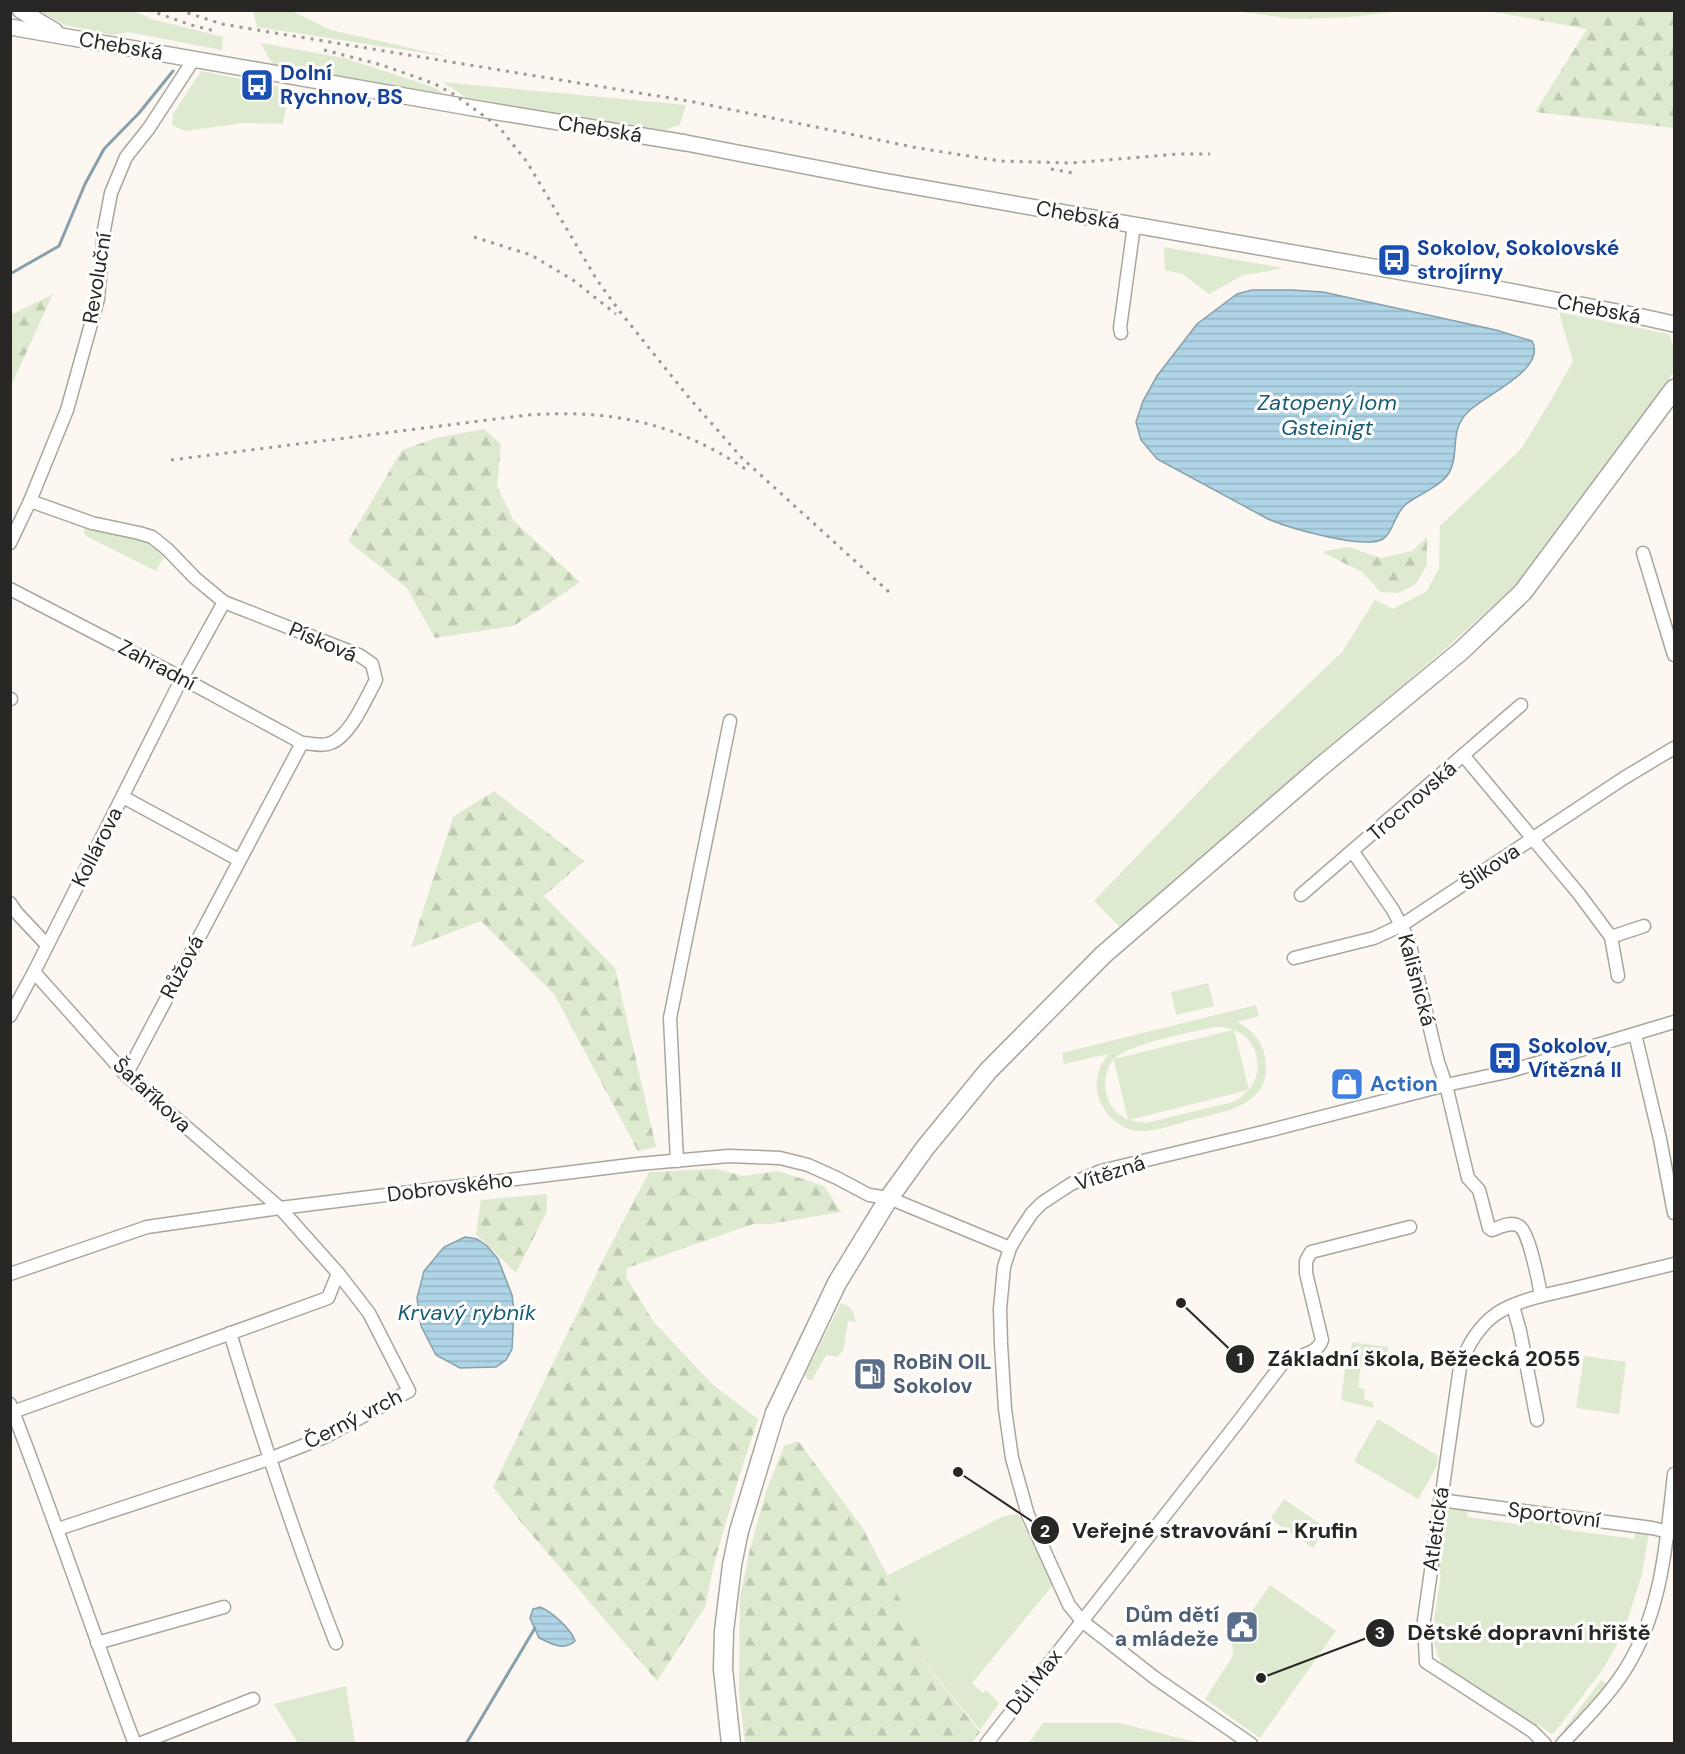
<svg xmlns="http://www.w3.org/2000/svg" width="1685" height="1754" viewBox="0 0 1685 1754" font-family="'DM Sans',sans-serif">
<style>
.green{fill:#ddeacf;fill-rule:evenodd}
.forest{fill:url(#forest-firs)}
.water{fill:url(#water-rules);stroke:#86a0ac;stroke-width:1.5}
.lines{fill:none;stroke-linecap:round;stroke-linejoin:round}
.stream{stroke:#86a0ac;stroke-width:3}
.minor-casing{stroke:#aaa69f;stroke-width:15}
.tertiary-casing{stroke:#aaa69f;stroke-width:18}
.secondary-casing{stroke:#aaa69f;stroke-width:21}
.minor{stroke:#fff;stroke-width:12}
.tertiary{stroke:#fff;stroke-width:15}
.secondary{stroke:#fff;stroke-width:18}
.rail{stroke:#9c9894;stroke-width:3;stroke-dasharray:3 6;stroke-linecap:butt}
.labels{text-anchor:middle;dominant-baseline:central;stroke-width:6;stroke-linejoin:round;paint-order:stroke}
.street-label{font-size:21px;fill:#292725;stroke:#fff}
.transit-label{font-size:21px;font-weight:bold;fill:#164399;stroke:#fff;text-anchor:start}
.shop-label{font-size:21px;font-weight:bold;fill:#366cbe;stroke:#fff;text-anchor:start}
.service-label{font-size:21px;font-weight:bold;fill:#4e5e75;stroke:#fff;text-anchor:start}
.water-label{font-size:22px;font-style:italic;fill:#185c76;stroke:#fff}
.leader{fill:none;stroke:#292725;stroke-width:2}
.callout-dot{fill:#292725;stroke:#fff;stroke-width:2}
.mark-label{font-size:18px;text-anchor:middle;font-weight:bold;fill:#fff}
.callout-label{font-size:22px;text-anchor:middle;font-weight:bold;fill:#292725;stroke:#fff;stroke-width:6;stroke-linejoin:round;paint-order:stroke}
</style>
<defs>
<pattern id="forest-firs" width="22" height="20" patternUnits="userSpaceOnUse" patternTransform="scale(1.5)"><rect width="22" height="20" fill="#ddeacf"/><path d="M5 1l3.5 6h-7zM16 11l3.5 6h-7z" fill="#bec9b2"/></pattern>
<pattern id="water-rules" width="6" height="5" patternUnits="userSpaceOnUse" patternTransform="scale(1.5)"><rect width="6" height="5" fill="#aed4e6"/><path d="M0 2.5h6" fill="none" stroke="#96b6c5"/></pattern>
</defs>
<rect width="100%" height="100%" fill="#fcf7f1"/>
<g class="green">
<polygon points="40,11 134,11 151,19 223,37 222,50 128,32 112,35 65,25"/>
<polygon points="253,11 292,11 331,30 450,57 257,27"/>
<polygon points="261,43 344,58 433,87 445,94 281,68 271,62"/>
<polygon points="201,71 290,89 283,124 243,123 185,131 172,125 173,114"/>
<polygon points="442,82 686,105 680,124 665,130 466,98 457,91"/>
<polygon points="1164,247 1283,268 1270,271 1243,275 1209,294 1182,274 1165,270"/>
<polygon points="1559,312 1669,334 1674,348 1673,373 1551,541 1514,587 1446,648 1300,773 1123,930 1094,901 1233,756 1342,652 1375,600 1393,609 1427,591 1439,568 1440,526 1521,449 1553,397 1573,361"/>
<polygon points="85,524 142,539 165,555 156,571 86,536 84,533"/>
<polygon points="1208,983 1214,1006 1176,1015 1171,992"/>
<path d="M1256,1005L1259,1016L1237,1022C1251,1029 1262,1040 1265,1056C1275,1106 1223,1112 1188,1121C1173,1125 1155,1132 1138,1131C1113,1128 1094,1104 1097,1079C1098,1069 1103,1062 1108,1054L1064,1064L1062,1053ZM1214,1027H1222L1233,1030L1114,1059C1130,1043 1190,1033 1214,1027ZM1234,1030C1258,1039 1265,1070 1249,1090ZM1113,1060L1114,1061L1128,1120C1105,1109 1098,1081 1113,1060ZM1248,1090L1240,1098L1233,1102L1146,1123L1129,1120Z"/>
<path d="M841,1303C851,1306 854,1312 856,1322L848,1321L843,1351L837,1357L826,1355L812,1380H808L805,1375Z"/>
<polygon points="1352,1342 1388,1347 1387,1358 1370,1355 1368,1364 1361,1363 1358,1387 1365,1389 1364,1399 1373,1402 1373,1408 1341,1400 1346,1362 1349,1362"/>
<polygon points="1584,1356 1626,1362 1619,1414 1576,1408"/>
<polygon points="1378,1419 1438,1456 1437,1466 1418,1499 1354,1461"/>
<polygon points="1284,1499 1326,1528 1313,1548 1270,1519"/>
<path d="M1449,1507L1468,1508L1467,1517L1524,1525L1525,1516L1561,1521V1529L1634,1539L1636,1530L1649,1532L1642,1574L1623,1634L1603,1669L1554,1733L1551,1734L1538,1724L1534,1727L1448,1671C1442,1664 1438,1658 1436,1650C1430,1627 1438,1598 1441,1575L1437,1573L1446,1512Z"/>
<polygon points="1018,1514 1053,1585 972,1683 983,1693 986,1690 999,1703 980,1730 922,1659 888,1575 1004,1516"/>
<polygon points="1270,1585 1336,1631 1260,1738 1205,1699 1233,1656 1232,1640"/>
<polygon points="1601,1680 1607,1684 1601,1694 1565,1733 1564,1729"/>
<polygon points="346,1686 355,1743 298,1743 274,1704"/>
<polygon points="1043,1723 1119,1723 1200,1743 1029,1743"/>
</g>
<g class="forest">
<polygon points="1237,11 1237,10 1399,11 1351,17 1292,19"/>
<polygon points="1489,11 1674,11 1674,128 1535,112 1587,29"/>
<polygon points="53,294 51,298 11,386 11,315"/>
<polygon points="484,429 501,444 497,486 514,521 580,582 547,605 513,626 435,638 407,588 348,541 402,450 436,438"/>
<polygon points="1427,537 1427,565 1415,585 1398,593 1381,592 1362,572 1322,552 1348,547 1381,558 1412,551"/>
<polygon points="494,791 584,861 544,896 615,968 656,1147 638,1151 554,994 481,921 411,948 453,817"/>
<polygon points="716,1169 743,1176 778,1171 824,1186 841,1212 770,1224 753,1224 627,1268 626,1277 653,1321 712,1384 758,1419 742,1467 715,1560 705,1607 657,1681 521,1522 493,1487 605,1256 649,1172"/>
<polygon points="547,1194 547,1211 516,1273 476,1234 481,1200"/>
<polygon points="798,1441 862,1527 924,1645 922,1660 980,1732 972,1743 745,1743 739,1693 740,1597 750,1549 766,1492 784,1446"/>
</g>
<g class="water">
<path d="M1252,290H1292L1323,292L1496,330L1532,341C1548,370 1482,396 1467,413C1449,431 1460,454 1449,473C1439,488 1418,494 1405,505C1394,515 1393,533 1383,539C1364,550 1289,528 1268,519L1157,459L1141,440L1136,422L1143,401L1157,376L1197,324L1237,294Z"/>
<polygon points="465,1237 477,1239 487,1246 498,1259 512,1295 514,1311 512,1349 506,1360 496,1367 460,1368 436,1355 421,1326 417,1298 424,1271 444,1247"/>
<path d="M540,1607C551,1611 572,1630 575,1641C563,1652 551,1643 539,1638L530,1618L533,1609Z"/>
</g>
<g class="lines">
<g class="stream">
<polyline points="10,274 59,246 85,184 104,149 139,113 173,71"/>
<polyline points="466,1744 535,1628"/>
</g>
<defs>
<g id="minor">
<polyline points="1121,333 1120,328 1134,225"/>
<polyline points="10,543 30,501 67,410 98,299 104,230 111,193 126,157 149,128 194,59"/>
<polyline points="1643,553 1674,655"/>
<path d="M10,589L182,678L302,743C311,743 322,747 331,743C351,735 366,698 376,680L372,664L359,655L224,602L195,578L167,549L152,537L139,533L92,523L30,501"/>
<polyline points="10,699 11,699"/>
<polyline points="1463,755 1579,894 1611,937 1618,976"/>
<polyline points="123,797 239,860"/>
<path d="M1353,852L1393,910L1409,941L1438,1062L1446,1085L1468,1178L1479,1190L1489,1228L1492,1230C1500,1227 1511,1221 1519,1226C1529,1231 1539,1284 1541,1296"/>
<polyline points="1301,895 1521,705"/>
<polyline points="10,903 16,912 47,945"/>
<polyline points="1611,937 1644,926"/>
<polyline points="1294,958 1374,938 1402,925 1624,778 1674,748"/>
<polyline points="34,972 126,1075 280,1208 338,1273 369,1313 409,1391 325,1437 269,1459 58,1529"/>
<polyline points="10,1016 34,972 182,678 224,602"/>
<polyline points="1635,1034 1660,1139 1674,1213"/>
<polyline points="126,1075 302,743"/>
<polyline points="677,1161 670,1018 730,721"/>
<polyline points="10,1274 147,1227 280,1208 638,1164 729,1156 780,1158 808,1165 837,1178 869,1195 889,1198 1010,1248"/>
<polyline points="1513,1306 1520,1331 1537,1420"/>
<path d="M230,1333C262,1438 296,1541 336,1643"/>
<path d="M10,1404C54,1516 92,1631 135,1744"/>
<polyline points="10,1413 328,1298 338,1273"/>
<polyline points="1440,1500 1652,1528 1673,1533"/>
<polyline points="97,1643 224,1607"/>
<polyline points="139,1744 253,1699"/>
<path d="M986,1744L1238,1422L1282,1364C1294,1355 1317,1356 1322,1340L1306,1273V1261L1311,1252L1410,1227"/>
<polyline points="1251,1744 1155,1678 1082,1621 1069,1605 1028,1515 1012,1458 1005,1409 1001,1344 1000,1309 1004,1267 1010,1248 1020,1231 1032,1213 1042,1203 1071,1184 1101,1171 1263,1132 1446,1085 1507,1072 1674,1022"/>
<path d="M1545,1744L1532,1731L1426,1662L1424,1620L1460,1367C1467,1346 1478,1327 1496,1314C1517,1300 1546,1295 1571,1289C1605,1281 1640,1272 1674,1264"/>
<path d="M1562,1744C1587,1717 1615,1690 1632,1658C1663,1602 1667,1536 1674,1474"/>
</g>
<g id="tertiary">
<polyline points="20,10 55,31"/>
<polyline points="10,27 473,108 686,143 883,181 1482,286 1638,316 1674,324"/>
</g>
<polyline id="secondary" points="731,1744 723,1669 724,1631 732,1565 739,1531 775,1413 837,1283 889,1198 925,1148 988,1071 1103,955 1318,769 1461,651 1523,592 1674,389"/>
</defs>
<use href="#minor" class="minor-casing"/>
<use href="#tertiary" class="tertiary-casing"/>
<use href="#secondary" class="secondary-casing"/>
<use href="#minor" class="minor"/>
<use href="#tertiary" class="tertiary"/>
<use href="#secondary" class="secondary"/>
<g class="rail">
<polyline points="149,10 191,25 215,31"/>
<polyline points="179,10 222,24 251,29 694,102 918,148 1000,161 1070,163 1177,154 1210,154"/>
<polyline points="324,50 382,65 435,84 455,95 499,127 527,162 597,280 621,313 690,399 742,458 889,592"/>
<polyline points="1051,169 1073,173"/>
<polyline points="474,237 531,255 573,280 616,314"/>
<path d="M171,460L528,415C612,409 677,423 747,470"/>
</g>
</g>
<defs>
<symbol id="bus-square" viewBox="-11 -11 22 22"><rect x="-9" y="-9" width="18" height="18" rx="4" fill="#1a4fb4" stroke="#fff"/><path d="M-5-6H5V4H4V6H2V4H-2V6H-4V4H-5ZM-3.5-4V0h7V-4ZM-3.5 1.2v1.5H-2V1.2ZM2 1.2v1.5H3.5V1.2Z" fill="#fff"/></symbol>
<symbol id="shop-square" viewBox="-11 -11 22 22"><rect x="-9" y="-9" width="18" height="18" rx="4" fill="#3f7fe0" stroke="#fff"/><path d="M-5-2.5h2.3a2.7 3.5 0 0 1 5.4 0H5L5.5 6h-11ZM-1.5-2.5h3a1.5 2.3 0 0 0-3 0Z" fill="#fff"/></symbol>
<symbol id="fuel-square" viewBox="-11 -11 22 22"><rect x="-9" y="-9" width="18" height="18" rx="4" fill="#5c6f8a" stroke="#fff"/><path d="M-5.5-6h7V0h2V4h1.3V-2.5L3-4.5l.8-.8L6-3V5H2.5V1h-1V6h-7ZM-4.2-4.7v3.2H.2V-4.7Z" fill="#fff"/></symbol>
<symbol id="civic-square" viewBox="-11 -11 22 22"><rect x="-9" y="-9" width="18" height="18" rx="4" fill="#5c6f8a" stroke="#fff"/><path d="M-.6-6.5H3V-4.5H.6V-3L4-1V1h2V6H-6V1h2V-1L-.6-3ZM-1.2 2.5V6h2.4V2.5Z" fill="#fff"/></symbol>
</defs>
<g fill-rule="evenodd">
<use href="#bus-square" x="238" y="66" width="38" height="38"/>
<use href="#bus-square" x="1375" y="241" width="38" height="38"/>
<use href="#bus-square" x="1486" y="1039" width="38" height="38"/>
<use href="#shop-square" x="1328" y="1065" width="38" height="38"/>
<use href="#fuel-square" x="851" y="1355" width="38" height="38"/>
<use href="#civic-square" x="1223" y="1608" width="38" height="38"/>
</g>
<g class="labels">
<g class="street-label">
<text transform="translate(121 46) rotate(10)">Chebská</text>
<text transform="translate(600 129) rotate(9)">Chebská</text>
<text transform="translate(1078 215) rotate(10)">Chebská</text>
<text transform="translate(97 278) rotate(-81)">Revoluční</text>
<text transform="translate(1599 309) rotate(11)">Chebská</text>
<text transform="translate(323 642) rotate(23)">Písková</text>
<text transform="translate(157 665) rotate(28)">Zahradní</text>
<text transform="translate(1412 801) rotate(-41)">Trocnovská</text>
<text transform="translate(97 847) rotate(-63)">Kollárova</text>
<text transform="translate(1490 867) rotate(-34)">Šlikova</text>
<text transform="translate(182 967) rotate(-62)">Růžová</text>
<text transform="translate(1417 980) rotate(75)">Kališnická</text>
<text transform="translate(152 1095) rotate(43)">Šafaříkova</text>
<text transform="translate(1110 1173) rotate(-18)">Vítězná</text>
<text transform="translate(450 1187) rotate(-7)">Dobrovského</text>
<text transform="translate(353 1419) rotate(-27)">Černý vrch</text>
<text transform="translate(1554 1515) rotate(7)">Sportovní</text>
<text transform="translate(1436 1529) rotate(-82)">Atletická</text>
<text transform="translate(1034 1682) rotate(-52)">Důl Max</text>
</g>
<g class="transit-label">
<text x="280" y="73">Dolní<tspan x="280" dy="24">Rychnov, BS</tspan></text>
<text x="1417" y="248">Sokolov, Sokolovské<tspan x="1417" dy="24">strojírny</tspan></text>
<text x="1528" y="1046">Sokolov,<tspan x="1528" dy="24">Vítězná II</tspan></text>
</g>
<g class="shop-label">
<text x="1370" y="1084">Action</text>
</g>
<g class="service-label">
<text x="893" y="1362">RoBiN OIL<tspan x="893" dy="24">Sokolov</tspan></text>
<text x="1219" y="1615" text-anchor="end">Dům dětí<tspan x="1219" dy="24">a mládeže</tspan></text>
</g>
<g class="water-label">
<text x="1327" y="402">Zatopený lom<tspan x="1327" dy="25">Gsteinigt</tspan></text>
<text x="467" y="1312">Krvavý rybník</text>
</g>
</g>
<path class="leader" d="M1181 1303L1240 1359M958 1472L1045 1530M1261 1678L1380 1633"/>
<g class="callout-dot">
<circle cx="1181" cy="1303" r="6"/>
<circle cx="958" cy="1472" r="6"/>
<circle cx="1261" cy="1678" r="6"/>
<circle cx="1240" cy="1359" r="15"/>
<circle cx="1045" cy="1530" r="15"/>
<circle cx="1380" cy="1633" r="15"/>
</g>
<g class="mark-label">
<text x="1240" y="1365">1</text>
<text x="1045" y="1537">2</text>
<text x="1380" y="1639">3</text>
</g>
<g class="callout-label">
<text x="1424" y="1366">Základní škola, Běžecká 2055</text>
<text x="1215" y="1538">Veřejné stravování - Krufin</text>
<text x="1529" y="1640">Dětské dopravní hřiště</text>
</g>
<rect width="1685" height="1754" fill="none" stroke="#292725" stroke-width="24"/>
</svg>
